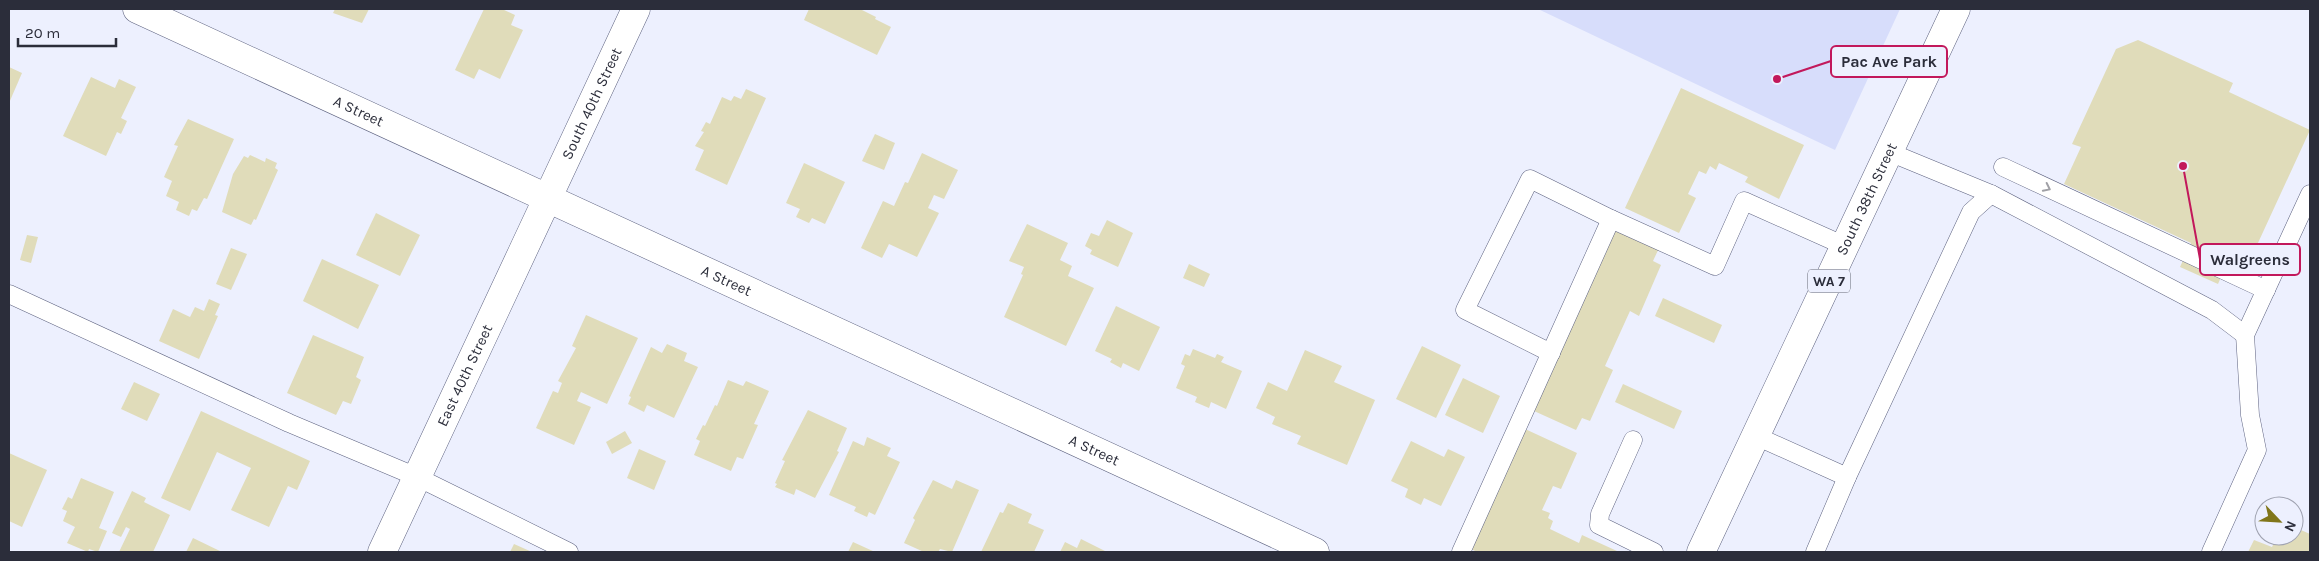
<svg xmlns="http://www.w3.org/2000/svg" width="2319" height="561" viewBox="0 0 2319 561" font-family="Karla,sans-serif">
<style>
.green{fill:#d7ddfb}
.building{fill:#e0dcba}
.lines{fill:none;stroke-linecap:round;stroke-linejoin:round}
.lane-casing{stroke:#5e6380;stroke-width:19}
.street-casing{stroke:#5e6380;stroke-width:29}
.primary-casing{stroke:#5e6380;stroke-width:29}
.lane{stroke:#fff;stroke-width:18}
.street{stroke:#fff;stroke-width:28}
.primary{stroke:#fff;stroke-width:28}
.oneway{stroke:#a0a0a6}
.labels{text-anchor:middle;dominant-baseline:central;stroke-width:4.5;stroke-linejoin:round;paint-order:stroke}
.shield{fill:#edf0fe;stroke:#656875;stroke-width:1}
.shield-label{font-size:14px;font-weight:bold;fill:#2b2d3a}
.street-label{font-size:15px;fill:#2b2d3a;stroke:#edf0fe}
.leader{fill:none;stroke:#c2185b;stroke-width:2}
.callout-dot{fill:#c2185b;stroke:#edf0fe;stroke-width:2}
.callout{fill:#edf0fe;stroke:#c2185b;stroke-width:2}
.callout-label{font-size:16px;text-anchor:middle;font-weight:bold;fill:#2b2d3a}
</style>
<rect width="100%" height="100%" fill="#edf0fe"/>
<polygon class="green" points="1538,9 1900,9 1835,150"/>
<g class="building">
<polygon points="335,9 369,9 362,23 333,13"/>
<polygon points="484,9 502,9 515,15 511,25 523,30 500,79 479,69 474,79 455,70"/>
<polygon points="809,9 860,9 876,17 875,19 891,27 877,55 804,20"/>
<polygon points="2138,40 2233,83 2229,92 2310,130 2246,269 2228,261 2218,284 2180,267 2191,243 2064,184 2081,147 2072,144 2116,49"/>
<polygon points="9,67 22,73 9,103"/>
<polygon points="91,77 115,88 119,79 136,87 121,118 127,121 121,134 117,132 106,156 63,136"/>
<polygon points="1681,88 1804,145 1779,199 1745,182 1748,177 1719,163 1716,170 1710,166 1706,174 1699,171 1688,194 1696,198 1679,233 1625,208"/>
<polygon points="746,89 766,98 727,185 695,170 704,150 695,146 704,132 701,131 706,122 710,124 722,97 731,101 734,96 741,99"/>
<polygon points="188,119 234,139 207,199 204,198 197,211 192,209 189,216 176,210 179,202 166,196 172,181 164,177 178,146 174,145"/>
<polygon points="875,134 895,143 884,170 862,161"/>
<polygon points="922,153 958,170 944,199 934,195 928,208 939,213 917,257 889,244 882,258 861,248 883,201 894,206 905,182 908,183"/>
<polygon points="250,155 265,162 266,158 277,163 275,168 278,170 256,220 254,219 251,225 222,212 233,174 244,156 248,158"/>
<polygon points="804,163 845,182 825,224 812,218 809,223 796,217 800,209 786,203"/>
<polygon points="376,213 420,235 400,276 356,255"/>
<polygon points="1107,220 1133,233 1118,267 1090,254 1092,250 1085,246 1091,233 1099,236"/>
<polygon points="1027,224 1068,243 1060,260 1072,266 1068,276 1094,288 1066,346 1004,317 1023,275 1021,274 1024,267 1009,261"/>
<polygon points="1617,227 1660,246 1653,261 1661,265 1639,316 1630,311 1605,366 1613,370 1590,421 1582,418 1576,430 1534,411"/>
<polygon points="27,235 38,237 31,263 20,260"/>
<polygon points="231,248 247,254 231,290 216,284"/>
<polygon points="322,259 379,285 358,329 303,301"/>
<polygon points="1189,264 1210,274 1204,287 1183,278"/>
<polygon points="1663,298 1722,325 1714,343 1655,316"/>
<polygon points="209,299 220,304 215,315 218,316 199,359 159,341 173,309 190,317 195,307 204,311"/>
<polygon points="1116,306 1160,327 1139,371 1123,363 1121,368 1110,362 1112,359 1095,351"/>
<polygon points="586,315 638,338 607,404 581,392 577,401 591,407 574,445 536,428 553,391 558,393 562,383 558,381 576,348 572,346"/>
<polygon points="313,335 364,357 356,377 361,380 351,404 343,401 336,415 287,393"/>
<polygon points="667,344 687,353 684,361 698,367 674,418 647,405 644,412 628,404 631,397 629,396 651,347 662,353"/>
<polygon points="1422,346 1461,365 1436,418 1396,399"/>
<polygon points="1193,349 1215,358 1217,354 1224,357 1221,362 1242,371 1226,409 1211,402 1209,408 1195,402 1197,397 1176,388 1185,366 1181,364 1185,354 1190,356"/>
<polygon points="1305,350 1342,366 1334,382 1375,400 1347,465 1297,444 1301,436 1272,424 1275,417 1256,408 1268,382 1287,391"/>
<polygon points="1463,378 1500,396 1483,433 1445,415"/>
<polygon points="728,380 743,386 746,381 769,391 754,424 758,425 743,459 737,457 731,471 694,455 700,441 696,439 703,425 705,426 715,405 717,406"/>
<polygon points="134,382 160,394 147,421 121,409"/>
<polygon points="1623,384 1682,411 1674,429 1615,402"/>
<polygon points="808,410 847,428 837,451 839,452 815,498 796,489 794,495 775,487 777,484 775,483 785,461 782,460"/>
<polygon points="201,411 310,461 297,490 288,486 269,527 231,510 251,468 217,452 190,511 161,498"/>
<polygon points="1523,428 1577,453 1561,489 1553,486 1542,510 1550,513 1548,518 1553,521 1550,529 1579,543 1582,535 1617,551 1617,552 1477,552 1469,548"/>
<polygon points="625,431 632,443 612,454 606,442"/>
<polygon points="867,437 891,448 887,456 900,462 875,515 869,512 867,517 854,511 856,507 829,495 853,441 864,446"/>
<polygon points="1411,441 1444,457 1448,449 1465,457 1441,506 1424,498 1421,505 1405,497 1408,489 1391,481"/>
<polygon points="639,449 666,461 654,490 627,478"/>
<polygon points="9,453 47,470 22,527 9,521"/>
<polygon points="81,478 114,492 99,528 107,531 98,552 89,549 88,552 67,543 75,527 63,521 67,511 62,509 68,497 72,499"/>
<polygon points="933,480 952,489 956,480 979,490 952,552 940,549 938,552 924,552 904,543 915,520 913,518"/>
<polygon points="132,491 146,498 144,502 170,515 153,552 119,552 130,529 126,527 121,537 112,533"/>
<polygon points="1008,503 1032,514 1028,523 1044,530 1034,552 981,552 1000,512 1003,513"/>
<polygon points="2294,527 2310,534 2310,552 2248,552 2254,540 2272,547 2277,536 2294,536"/>
<polygon points="193,538 222,552 186,552"/>
<polygon points="1081,539 1107,552 1060,552 1065,542 1077,548"/>
<polygon points="853,542 875,552 848,552"/>
<polygon points="514,544 532,552 510,552"/>
</g>
<g class="lines">
<defs>
<g id="lane">
<polyline points="1889,152 1991,194 2212,310 2245,335"/>
<polyline points="2003,167 2266,290"/>
<polyline points="9,294 289,423 417,477 569,552"/>
<polyline points="1551,353 1465,310 1530,179 1611,219"/>
<polyline points="1756,436 1847,477"/>
<polyline points="1633,440 1600,514 1599,525 1654,552"/>
<polyline points="1461,552 1611,219 1715,266 1744,201 1845,246"/>
<polyline points="1815,552 1847,477 1971,212 1991,194"/>
<polyline points="2211,552 2257,450 2250,415 2245,335 2310,194"/>
</g>
<g id="street">
<path id="s1" d="M137,9L1315,552"/>
<path id="s2" d="M382,552L636,9"/>
</g>
<g id="primary">
<path id="s3" d="M1701,552L1956,9"/>
</g>
</defs>
<use href="#lane" class="lane-casing"/>
<use href="#street" class="street-casing"/>
<use href="#primary" class="primary-casing"/>
<use href="#lane" class="lane"/>
<use href="#street" class="street"/>
<use href="#primary" class="primary"/>
</g>
<defs><path id="oneway-chevron" d="M-2-3.5L2.5 0L-2 3.5" fill="none" stroke-width="1.6" stroke-linecap="round" stroke-linejoin="round" transform="scale(1.25)"/></defs>
<use class="oneway" href="#oneway-chevron" transform="translate(2047 188) rotate(26)"/>
<g class="labels">
<rect class="shield" x="1808" y="269.5" width="42" height="23" rx="4"/>
<g class="shield-label">
<text x="1829" y="281">WA 7</text>
</g>
<g class="street-label">
<text stroke="none"><textPath href="#s2" startOffset="495">South 40th Street</textPath></text>
<text stroke="none"><textPath href="#s1" startOffset="244">A Street</textPath></text>
<text stroke="none"><textPath href="#s3" startOffset="390">South 38th Street</textPath></text>
<text stroke="none"><textPath href="#s1" startOffset="649">A Street</textPath></text>
<text stroke="none"><textPath href="#s2" startOffset="195">East 40th Street</textPath></text>
<text stroke="none"><textPath href="#s1" startOffset="1054">A Street</textPath></text>
</g>
</g>
<path class="leader" d="M1777 79L1831 61M2183 166L2200 259"/>
<g class="callout-dot">
<circle cx="1777" cy="79" r="5"/>
<circle cx="2183" cy="166" r="5"/>
</g>
<g class="callout">
<rect x="1831" y="46" width="116" height="31" rx="5"/>
<rect x="2200" y="244" width="100" height="31" rx="5"/>
</g>
<g class="callout-label">
<text x="1889" y="67">Pac Ave Park</text>
<text x="2250" y="265">Walgreens</text>
</g>
<rect width="2319" height="561" fill="none" stroke="#2b2d3a" stroke-width="20"/>
<g transform="translate(2279 521) rotate(115)"><circle r="24" fill="#edf0fe" stroke="#9fa2b0"/>
<path d="M0-4L9 19L0 12L-9 19Z" fill="#81761a"/>
<text y="-8" font-size="14" font-weight="bold" text-anchor="middle" fill="#2b2d3a">N</text>
</g>
<path d="M18 38v8h98v-8" fill="none" stroke="#2b2d3a" stroke-width="2.5"/>
<text x="25" y="38" font-size="15" fill="#2b2d3a" stroke="#edf0fe" stroke-width="4" paint-order="stroke">20 m</text>
</svg>
